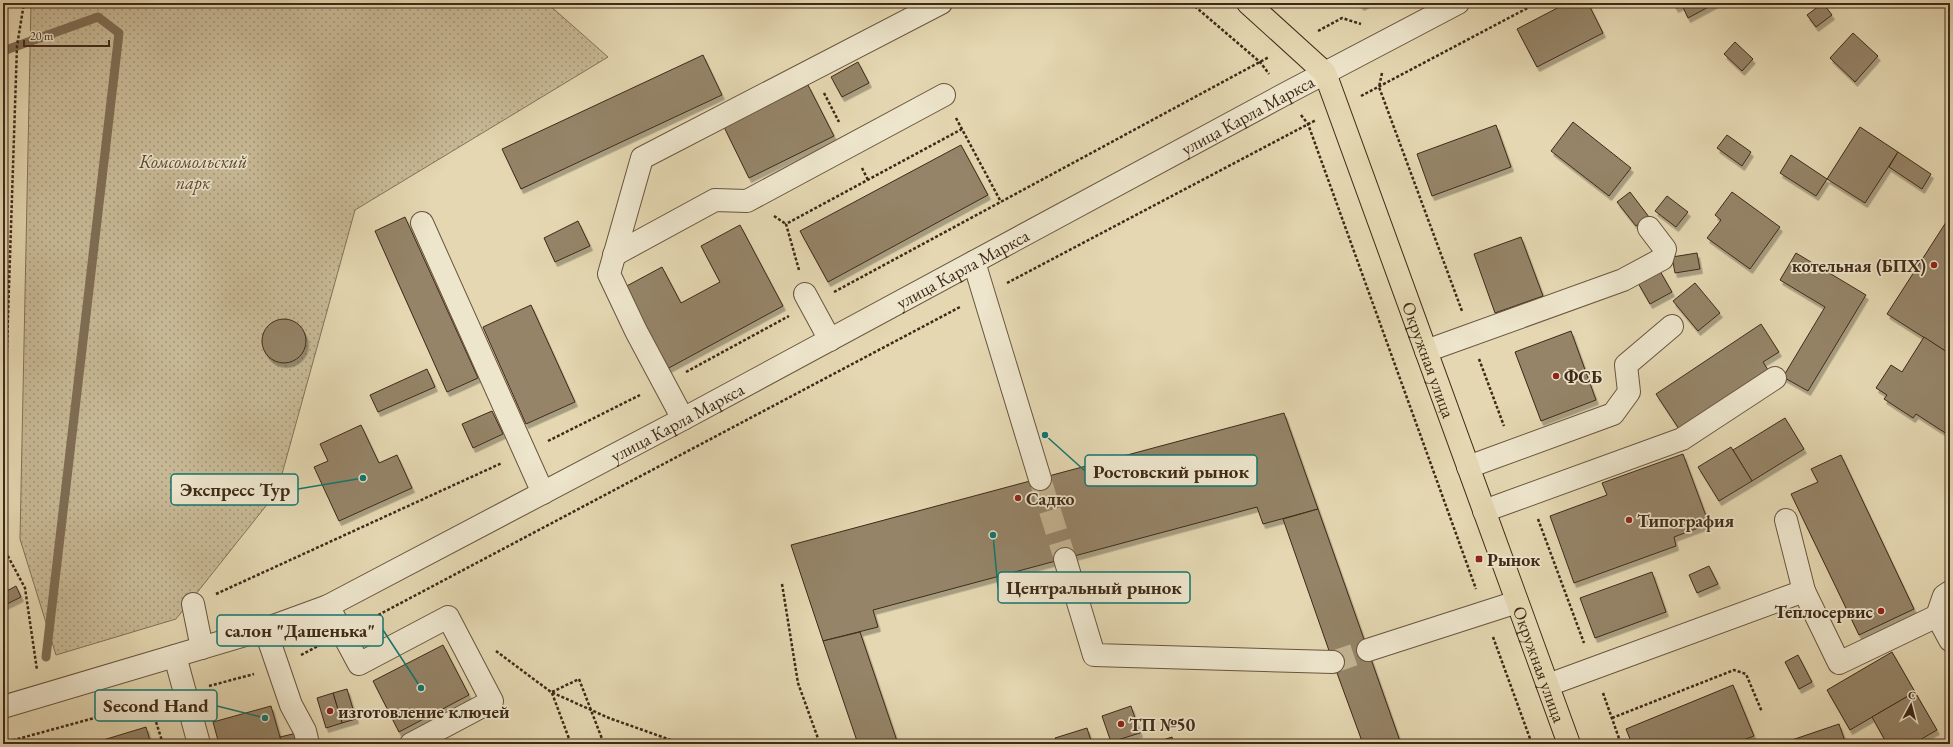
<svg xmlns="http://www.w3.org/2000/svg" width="1953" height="747" viewBox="0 0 1953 747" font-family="'EB Garamond',serif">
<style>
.wetland{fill:url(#wetland-marsh);stroke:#847258}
.park{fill:url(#park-dots);stroke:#847258}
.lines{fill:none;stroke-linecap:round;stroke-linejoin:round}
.stream{stroke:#806e55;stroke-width:9}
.building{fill:#958468;stroke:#3f2a18;filter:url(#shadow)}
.minor-tunnel{stroke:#c3b492;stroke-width:22;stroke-dasharray:22 11;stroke-linecap:butt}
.minor-casing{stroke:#68553e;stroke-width:24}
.major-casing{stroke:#3f2a18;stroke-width:24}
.path{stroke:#3f2a18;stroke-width:2.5;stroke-dasharray:3 2;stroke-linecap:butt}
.minor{stroke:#ede5cc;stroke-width:22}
.major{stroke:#e4d7b1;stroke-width:22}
.poi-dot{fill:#8f2418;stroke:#ede5cc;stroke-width:1.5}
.labels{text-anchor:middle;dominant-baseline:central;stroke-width:3.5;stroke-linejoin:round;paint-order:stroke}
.street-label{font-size:18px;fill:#3f2a18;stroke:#ede5cc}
.park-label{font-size:18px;font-style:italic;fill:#5a4731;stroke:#ede5cc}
.poi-label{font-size:18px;font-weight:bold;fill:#3f2a18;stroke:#ede5cc;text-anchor:start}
.leader{fill:none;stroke:#0f766e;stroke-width:1.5}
.callout-dot{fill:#0f766e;stroke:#ede5cc;stroke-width:1.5}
.callout{fill:#ede5cc;stroke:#0f766e;stroke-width:1.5}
.callout-label{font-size:19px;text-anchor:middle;font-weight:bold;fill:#3f2a18}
</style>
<defs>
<pattern id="wetland-marsh" width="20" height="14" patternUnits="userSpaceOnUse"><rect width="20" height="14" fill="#c8ba97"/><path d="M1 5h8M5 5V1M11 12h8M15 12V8" fill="none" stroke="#a4977a"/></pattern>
<pattern id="park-dots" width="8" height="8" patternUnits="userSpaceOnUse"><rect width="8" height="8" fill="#c8ba97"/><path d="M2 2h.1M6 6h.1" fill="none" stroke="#a4977a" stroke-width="1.8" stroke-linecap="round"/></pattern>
<filter id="shadow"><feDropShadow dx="2.5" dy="4.5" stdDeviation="0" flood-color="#0004"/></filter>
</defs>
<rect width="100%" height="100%" fill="#e4d7b1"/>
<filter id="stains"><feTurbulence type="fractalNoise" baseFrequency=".005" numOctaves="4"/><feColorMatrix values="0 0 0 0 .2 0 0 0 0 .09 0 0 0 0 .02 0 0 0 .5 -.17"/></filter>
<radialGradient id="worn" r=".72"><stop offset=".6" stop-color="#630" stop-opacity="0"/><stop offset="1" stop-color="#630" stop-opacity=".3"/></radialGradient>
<polygon class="wetland" points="3,15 5,16 7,49 3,83"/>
<polygon class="park" points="31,3 547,3 608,57 355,210 277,492 176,619 56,655 20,539"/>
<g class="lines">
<polyline class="stream" points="3,51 98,17 119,33 46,657"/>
</g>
<g class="building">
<polygon points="1358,3 1367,3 1362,6"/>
<polygon points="1567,3 1588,3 1603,33 1537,67 1517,29"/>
<polygon points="1673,3 1716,3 1688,18 1682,5 1676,8"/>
<polygon points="1823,3 1832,15 1816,27 1807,15"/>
<polygon points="1853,33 1878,56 1855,82 1830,58"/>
<polygon points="1735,42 1753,59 1742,71 1724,54"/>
<polygon points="703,55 722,95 521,189 502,149"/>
<polygon points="858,62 869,83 842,97 831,77"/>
<polygon points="808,85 834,136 749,178 724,127"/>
<polygon points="1573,122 1631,168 1609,196 1551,151"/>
<polygon points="1496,125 1511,167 1432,196 1417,154"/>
<polygon points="1860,127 1898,152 1865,203 1827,179"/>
<polygon points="1727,135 1751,152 1742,166 1717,148"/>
<polygon points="961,145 988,195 828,282 800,231"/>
<polygon points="1898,152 1931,174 1922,189 1889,167"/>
<polygon points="1791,155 1827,179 1816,196 1780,173"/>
<polygon points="1630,192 1649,217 1636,226 1617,202"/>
<polygon points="1732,192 1780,227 1750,269 1707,238 1721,220 1715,215"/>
<polygon points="1667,196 1688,212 1676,227 1655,211"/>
<polygon points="1950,216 1950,354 1887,314"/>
<polygon points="405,217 478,378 447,392 375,231"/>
<polygon points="578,221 590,246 555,262 544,238"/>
<polygon points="740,225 783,306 667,369 623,288 662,267 681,303 720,282 701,246"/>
<polygon points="1521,237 1543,296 1495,313 1474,254"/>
<polygon points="1697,253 1700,269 1675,273 1672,257"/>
<polygon points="1796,253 1866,295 1808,391 1783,377 1825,307 1780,280"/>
<polygon points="1660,271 1672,292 1650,304 1638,283"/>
<polygon points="1695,283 1720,313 1698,331 1673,301"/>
<polygon points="531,305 575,402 526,424 483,327"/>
<circle cx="284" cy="341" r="22"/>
<polygon points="1761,324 1779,352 1763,362 1768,370 1679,429 1656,394"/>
<polygon points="1571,331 1596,400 1541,421 1515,352"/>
<polygon points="1924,337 1950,354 1950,436 1916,414 1913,418 1884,399 1887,395 1876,388 1891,365 1902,372"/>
<polygon points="427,369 435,387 378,412 370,395"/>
<polygon points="492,411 503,434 473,448 462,424"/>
<polygon points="1284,413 1318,509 1263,524 1257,507 873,610 878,627 823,641 791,545"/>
<polygon points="1785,418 1804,449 1752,481 1733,450"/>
<polygon points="361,425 379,463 397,455 412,488 339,521 314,467 328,461 320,444"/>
<polygon points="1731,447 1752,481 1719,501 1698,467"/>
<polygon points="1683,454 1709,524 1674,537 1676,546 1574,583 1550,516 1607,495 1602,483"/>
<polygon points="1841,455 1914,609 1859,635 1791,494 1818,482 1811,469"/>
<polygon points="1318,509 1401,744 1363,744 1333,662 1283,519"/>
<polygon points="1709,566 1718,584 1697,593 1689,575"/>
<polygon points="1652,572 1666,612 1595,638 1580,598"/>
<polygon points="16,586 21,597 3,606 3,593"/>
<polygon points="860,632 898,744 858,744 823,641"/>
<polygon points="443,645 469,695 399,732 373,681"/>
<polygon points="1892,652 1915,692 1850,730 1827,690"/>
<polygon points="1798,655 1812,682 1799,689 1785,662"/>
<polygon points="1733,685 1754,736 1733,744 1632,744 1626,729"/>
<polygon points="347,689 356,719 342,723 333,693"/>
<polygon points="1915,692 1937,730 1913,744 1887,744 1872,717"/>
<polygon points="333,693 342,723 326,728 317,698"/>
<polygon points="271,706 282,744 219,744 213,722"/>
<polygon points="1131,706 1140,733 1111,742 1102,716"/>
<polygon points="1839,724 1846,744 1787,744 1786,742"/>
<polygon points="146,727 151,744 90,744"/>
<polygon points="1087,728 1092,744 1057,744 1055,738"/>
<polygon points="297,733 300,744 282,744 280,737"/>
<polygon points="1172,737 1174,744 1149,744 1154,743"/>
</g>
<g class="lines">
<g class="minor-tunnel">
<polyline points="1040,479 1065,559"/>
<polyline points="1333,662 1368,650"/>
</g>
<defs>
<g id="minor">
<polyline points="422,223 543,493"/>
<polyline points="614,255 715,200 747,201 944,95"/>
<polyline points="974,262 1040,479"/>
<polyline points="805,294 830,340"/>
<polyline points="1426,351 1623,280 1662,259 1665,249 1649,228"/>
<polyline points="683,419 636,331 609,274 642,158 941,3"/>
<polyline points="1468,467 1613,414 1629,392 1626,365 1672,326"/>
<polyline points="1484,511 1682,439 1775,378"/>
<polyline points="1786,520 1804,591 1839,663 1937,616 1944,596 1950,592"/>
<polyline points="1065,559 1094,655 1333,662"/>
<polyline points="193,604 202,648"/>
<polyline points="328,606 359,664 448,617 492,701 411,744"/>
<polyline points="1937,616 1950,640"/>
<polyline points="265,629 291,705 305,731 308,744"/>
<polyline points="1368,650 1517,602"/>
<polyline points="175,656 199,744"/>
<polyline points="1548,685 1804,591"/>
<path id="s1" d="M3,707L265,629L328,606L683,419L1285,94L1458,3"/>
</g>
<g id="major">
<path id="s2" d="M1248,3L1325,73L1569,744"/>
</g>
</defs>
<use href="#minor" class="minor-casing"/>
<use href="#major" class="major-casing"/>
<g class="path">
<polyline points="1191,3 1260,62 1269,74"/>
<polyline points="1318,31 1342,18 1361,24"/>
<polyline points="1382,73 1379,87 1462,311"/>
<polyline points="824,93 839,122"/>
<polyline points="1361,96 1537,3"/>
<polyline points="1301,115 1308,124 1476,589"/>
<polyline points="956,118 1001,202"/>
<polyline points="862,168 868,180"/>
<polyline points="774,216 786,224"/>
<polyline points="799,270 786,224 962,129"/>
<polyline points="1007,283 1316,120"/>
<polyline points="834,292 1269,57"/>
<polyline points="1479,359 1504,426"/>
<polyline points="686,372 789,316"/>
<polyline points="548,441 640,395"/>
<polyline points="3,468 17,46 24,3"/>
<polyline points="1538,519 1584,643"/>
<polyline points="3,547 25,588 37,670"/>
<polyline points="782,584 798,683 820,744"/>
<polyline points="216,594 502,463"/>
<polyline points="365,622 960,307"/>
<polyline points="1493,637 1532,744"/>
<polyline points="496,651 551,692 609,718 682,744"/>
<polyline points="301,655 320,645"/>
<polyline points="209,686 254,674"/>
<polyline points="552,692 579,679 604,744"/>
<polyline points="552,693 571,744"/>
<polyline points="1603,693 1621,744"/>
<polyline points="150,703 163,744"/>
<polyline points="1612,718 1734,670 1746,674 1762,712"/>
<polyline points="3,743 160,700"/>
</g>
<use href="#minor" class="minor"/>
<use href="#major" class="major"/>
</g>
<g class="poi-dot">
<circle cx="1934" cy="265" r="4"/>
<circle cx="1556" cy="376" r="4"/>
<circle cx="1018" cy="498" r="4"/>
<circle cx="1629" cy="520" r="4"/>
<rect x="1475" y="555" width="8" height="8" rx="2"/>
<circle cx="1881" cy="611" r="4"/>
<circle cx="330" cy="711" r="4"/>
<circle cx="1121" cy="724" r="4"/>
</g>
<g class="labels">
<g class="street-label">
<text stroke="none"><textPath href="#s1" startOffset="1383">улица Карла Маркса</textPath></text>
<text stroke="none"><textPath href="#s1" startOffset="1059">улица Карла Маркса</textPath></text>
<text stroke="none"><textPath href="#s2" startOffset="409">Окружная улица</textPath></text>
<text stroke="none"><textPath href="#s1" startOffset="735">улица Карла Маркса</textPath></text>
<text stroke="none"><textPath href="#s2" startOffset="733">Окружная улица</textPath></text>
</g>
<g class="park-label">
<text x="193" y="161">Комсомольский<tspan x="193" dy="21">парк</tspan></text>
</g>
<g class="poi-label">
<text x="1926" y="265" text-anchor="end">котельная (БПХ)</text>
<text x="1564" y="376">ФСБ</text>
<text x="1026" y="498">Садко</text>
<text x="1637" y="520">Типография</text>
<text x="1487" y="559">Рынок</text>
<text x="1873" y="611" text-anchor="end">Теплосервис</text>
<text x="338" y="711">изготовление ключей</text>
<text x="1129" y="724">ТП №50</text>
</g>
</g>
<path class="leader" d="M1045 435L1085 471M363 478L298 489M993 535L998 588M421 688L383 630M265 718L217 706"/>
<g class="callout-dot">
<circle cx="1045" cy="435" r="4"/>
<circle cx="363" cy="478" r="4"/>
<circle cx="993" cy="535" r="4"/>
<circle cx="421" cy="688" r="4"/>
<circle cx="265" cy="718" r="4"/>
</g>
<g class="callout">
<rect x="1085" y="455" width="172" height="31" rx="4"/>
<rect x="171" y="474" width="127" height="31" rx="4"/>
<rect x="998" y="572" width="192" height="31" rx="4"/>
<rect x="217" y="615" width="166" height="31" rx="4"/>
<rect x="95" y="690" width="122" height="31" rx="4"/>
</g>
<g class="callout-label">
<text x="1171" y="478">Ростовский рынок</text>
<text x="235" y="496">Экспресс Тур</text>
<text x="1094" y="594">Центральный рынок</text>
<text x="300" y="637">салон "Дашенька"</text>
<text x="156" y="712">Second Hand</text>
</g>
<rect width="1953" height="747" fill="none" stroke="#e4d7b1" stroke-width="16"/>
<rect x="4" y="4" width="1945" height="739" fill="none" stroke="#3f2a18" stroke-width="2"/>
<rect x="8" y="8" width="1937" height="731" fill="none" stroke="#3f2a18"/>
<g transform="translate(1911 705) rotate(7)" stroke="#ede5cc" stroke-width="3" paint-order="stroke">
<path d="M0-3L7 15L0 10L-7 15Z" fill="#3f2a18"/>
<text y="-6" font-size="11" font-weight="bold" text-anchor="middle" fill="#3f2a18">С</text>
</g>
<path d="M24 40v6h85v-6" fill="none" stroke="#3f2a18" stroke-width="2"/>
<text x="30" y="40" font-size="12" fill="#3f2a18" stroke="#ede5cc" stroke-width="3" paint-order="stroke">20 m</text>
<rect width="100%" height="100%" filter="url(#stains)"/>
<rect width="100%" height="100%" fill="url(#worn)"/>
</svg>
